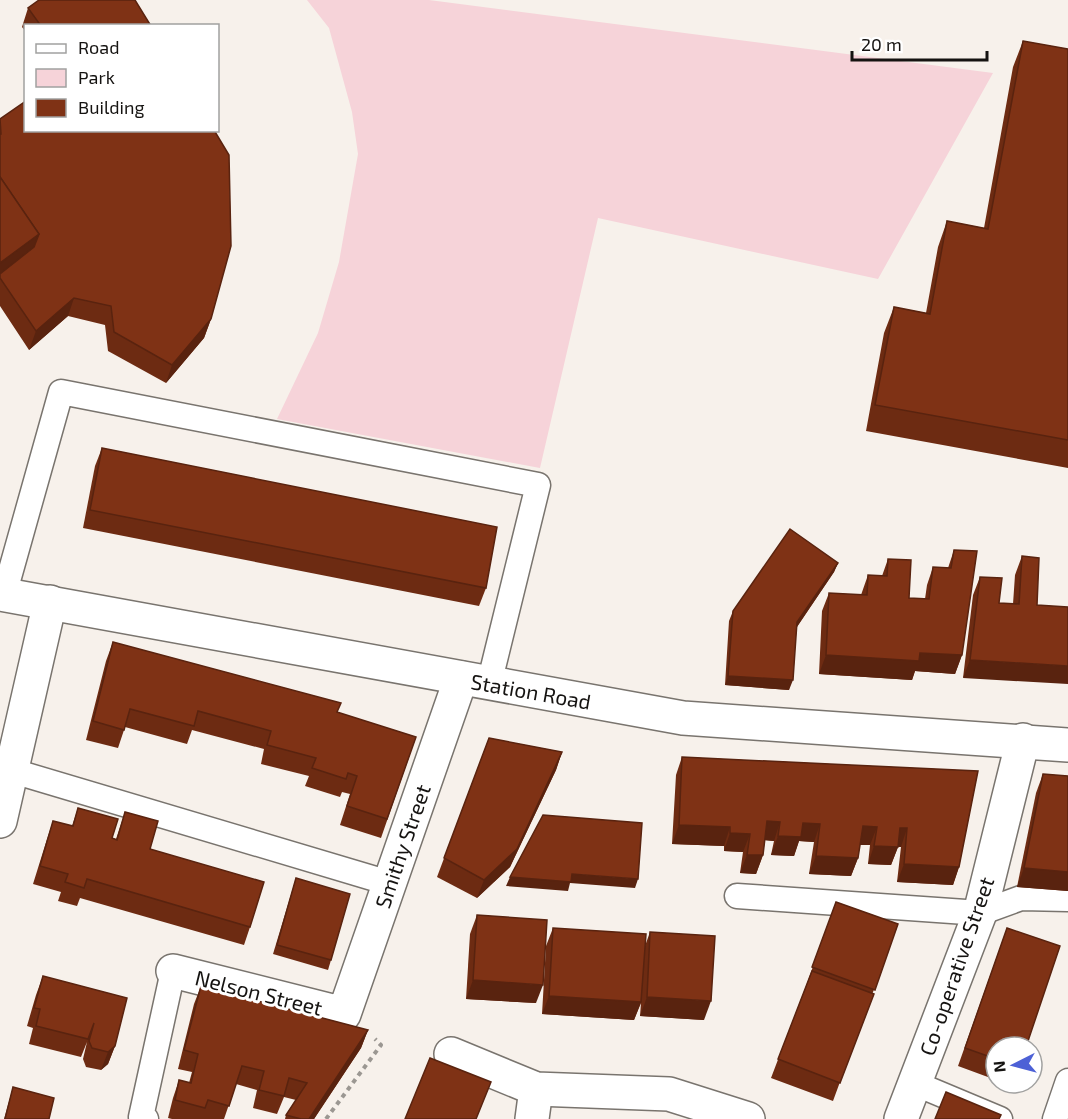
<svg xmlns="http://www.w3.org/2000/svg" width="1068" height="1119" viewBox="0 0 1068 1119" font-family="'Exo 2',sans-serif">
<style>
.green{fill:#f6d3d9}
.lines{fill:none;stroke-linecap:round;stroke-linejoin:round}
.service-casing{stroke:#79746e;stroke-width:27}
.minor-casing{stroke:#79746e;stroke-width:36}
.secondary-casing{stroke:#79746e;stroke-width:36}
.path{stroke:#9b9792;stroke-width:4;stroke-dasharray:4.5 4.5;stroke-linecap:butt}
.service{stroke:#fff;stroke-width:24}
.minor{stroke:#fff;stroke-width:33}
.secondary{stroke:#fff;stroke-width:33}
.wall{fill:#6d2b12}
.shaded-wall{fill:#59230f}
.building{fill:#7f3215;stroke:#59230f;stroke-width:1.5}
.labels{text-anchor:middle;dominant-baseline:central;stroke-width:6;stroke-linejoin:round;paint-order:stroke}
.street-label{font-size:21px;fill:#151311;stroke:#fff}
</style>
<rect width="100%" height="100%" fill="#f7f1eb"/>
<polygon class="green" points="307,0 429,0 993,73 878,279 598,218 540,468 277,419 318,333 339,262 358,154 352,112 329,28"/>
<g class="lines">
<defs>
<g id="service">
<polyline points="4,595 61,392 538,485 489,684"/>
<polyline points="13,771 389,883"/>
<polyline points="737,896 980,913 1021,898 1068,899"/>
<polyline points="914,1083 1000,1119"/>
<polyline points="146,1119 141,1117 173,971"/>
<polyline points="1055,1119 1068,1081"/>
</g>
<g id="minor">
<polyline points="0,821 50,602"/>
<polyline points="173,971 344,1014 461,678"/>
<polyline points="451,1054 536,1089 669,1094 748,1119"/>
<polyline points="532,1119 536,1089"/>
<polyline points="901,1119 980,913 1023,740"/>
</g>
<polyline id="secondary" points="0,594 683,718 1068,745"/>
</defs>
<use href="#service" class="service-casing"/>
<use href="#minor" class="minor-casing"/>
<use href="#secondary" class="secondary-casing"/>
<polyline class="path" points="326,1119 381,1045 375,1039"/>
<use href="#service" class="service"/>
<use href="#minor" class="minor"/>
<use href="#secondary" class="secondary"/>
</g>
<g class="wall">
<polygon points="28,8 151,26 26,26 26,32 22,27"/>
<polygon points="1023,41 1068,49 1068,468 866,431 884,333 894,307 926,313 938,247 947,221 984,228 1013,67"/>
<polygon points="0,119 211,319 204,338 166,383 108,351 105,325 68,316 29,350 0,306"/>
<polygon points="102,448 486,588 479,606 83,528 95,466"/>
<polygon points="954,550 962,655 955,674 915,671 912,680 819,674 822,611 829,593 861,595 868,575 882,576 888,559 909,598 925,599 927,585 933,567 948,568"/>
<polygon points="1022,556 1037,605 963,678 973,595 980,577 999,603 1013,604 1015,575"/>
<polygon points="838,563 834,572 797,627 789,690 725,685 729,621 733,611"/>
<polygon points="113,642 416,737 381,838 340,825 350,794 342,792 340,797 305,786 309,776 261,764 264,749 192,730 187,744 125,727 118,748 86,740 106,661"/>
<polygon points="489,738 562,752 556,770 510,867 477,898 437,877"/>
<polygon points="682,757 978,771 959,867 953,885 897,882 901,847 898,847 891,865 868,864 870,845 860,845 858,858 851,876 809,874 814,842 799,841 794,856 771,855 774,841 765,840 763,855 756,874 740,873 743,852 724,851 724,846 672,844 676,775"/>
<polygon points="1043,774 1068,776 1068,891 1017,887 1036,793"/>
<polygon points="78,808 112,838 116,839 125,812 150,849 250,927 244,945 80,898 77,906 58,901 61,892 33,884 47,839 53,821 72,826"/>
<polygon points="296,878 331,960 328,970 273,954"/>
<polygon points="836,902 898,924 833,1101 771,1078 806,986"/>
<polygon points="477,915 536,1003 466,999 470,934"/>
<polygon points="553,928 645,946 650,932 704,1020 640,1016 641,1003 634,1020 542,1014 546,946"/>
<polygon points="1007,928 996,1047 996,1080 958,1066"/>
<polygon points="43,976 115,1046 108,1064 101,1070 86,1067 83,1059 87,1042 81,1057 29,1044 33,1028 27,1026 36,995"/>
<polygon points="201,986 368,1030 361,1048 314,1119 285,1119 286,1115 296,1100 284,1097 277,1114 253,1108 257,1090 236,1084 224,1119 172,1119 168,1118 173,1098 179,1080 189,1083 192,1072 178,1069 194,1004"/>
<polygon points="13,1087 49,1119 4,1119"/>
</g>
<g class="shaded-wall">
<polygon points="39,234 27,266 0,278 0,263"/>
<polygon points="74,298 68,316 29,350 36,331"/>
<polygon points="211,319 204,338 166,383 172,365"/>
<polygon points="838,563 834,572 794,631 797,622"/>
<polygon points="920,653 962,655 955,674 915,671 912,680 819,674 826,655"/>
<polygon points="970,660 1068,666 1068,684 963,678"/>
<polygon points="728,676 793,680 789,690 725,685"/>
<polygon points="562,752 556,770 510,867 477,898 484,880"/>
<polygon points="767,821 780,822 774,841 761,840"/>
<polygon points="803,823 820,824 814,842 799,841 794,856 771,855 778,836"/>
<polygon points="679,825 730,827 724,846 672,844"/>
<polygon points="863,826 877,827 870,845 857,845"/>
<polygon points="900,828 907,828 901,847 894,846"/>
<polygon points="730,833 750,834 743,852 724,851"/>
<polygon points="874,846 898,847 891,865 868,864"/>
<polygon points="747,855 763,855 756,874 740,873"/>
<polygon points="816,856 858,858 851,876 809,874"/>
<polygon points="904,864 959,867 953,885 897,882"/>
<polygon points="1024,868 1068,872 1068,891 1017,887"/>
<polygon points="572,874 638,879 635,888 570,883 568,891 506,886 510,877"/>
<polygon points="473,980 543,985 536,1003 466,999"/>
<polygon points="549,996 641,1002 634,1020 542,1014"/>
<polygon points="647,997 711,1001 704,1020 640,1016"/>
<polygon points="368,1030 361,1048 314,1119 309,1119"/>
<polygon points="115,1046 108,1064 101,1070 108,1052"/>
</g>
<g class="building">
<polygon points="39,0 135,0 151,26 41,26 28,8"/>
<polygon points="1023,41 1068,49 1068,440 875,405 894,307 930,314 947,221 988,229"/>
<polygon points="26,101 26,130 214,130 229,155 231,246 211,319 172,365 114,332 111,306 74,298 36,331 0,278 0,274 34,247 39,234 0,177 0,134 1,134 0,119"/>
<polygon points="0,177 39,234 0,263"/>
<polygon points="102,448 497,527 486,588 90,510"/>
<polygon points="790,529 838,563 797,622 793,680 728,676 733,611"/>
<polygon points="954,550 977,551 962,655 920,653 919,661 826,655 829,593 867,595 868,575 887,576 888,559 911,560 909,598 929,599 933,567 951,568"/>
<polygon points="1022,556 1039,558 1037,605 1068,607 1068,666 970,660 980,577 1002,578 999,603 1019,604"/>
<polygon points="113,642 341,703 337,712 416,737 387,819 347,806 357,776 348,773 346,779 312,768 316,758 267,745 271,731 198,711 194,726 130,709 124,730 93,721"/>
<polygon points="489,738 562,752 517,849 484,880 444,858"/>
<polygon points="682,757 978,771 959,867 904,864 907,828 900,828 898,847 874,846 877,827 863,826 858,858 816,856 820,824 803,823 801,837 778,836 780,822 767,821 763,855 747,855 750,834 730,833 730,827 679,825"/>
<polygon points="1043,774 1068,776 1068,872 1024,868"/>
<polygon points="78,808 118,819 112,838 117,840 125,812 158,821 150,849 264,882 250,927 87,879 84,888 65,882 68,874 40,866 53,821 73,826"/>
<polygon points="543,815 642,823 638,879 572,874 571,882 510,877"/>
<polygon points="296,878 350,894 331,960 277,945"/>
<polygon points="836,902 898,924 875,990 812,967"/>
<polygon points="477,915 547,920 543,985 473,980"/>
<polygon points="553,928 646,934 641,1002 549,996"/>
<polygon points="1007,928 1060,946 1026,1047 996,1047 996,1059 965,1048"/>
<polygon points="650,932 715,936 711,1001 647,997"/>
<polygon points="812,971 874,994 840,1083 778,1059"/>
<polygon points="43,976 127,998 115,1046 108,1052 92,1048 89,1041 94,1023 88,1039 36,1026 40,1009 34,1008"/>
<polygon points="201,986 368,1030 309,1119 301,1119 286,1115 307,1083 289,1078 284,1096 259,1090 264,1071 242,1066 229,1106 208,1100 205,1108 175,1100 179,1080 191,1083 198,1054 184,1050"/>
<polygon points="430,1058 491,1082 476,1119 405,1119"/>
<polygon points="13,1087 54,1098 49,1119 5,1119"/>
<polygon points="946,1092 1001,1115 999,1119 935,1119"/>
</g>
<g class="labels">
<g class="street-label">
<text transform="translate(531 691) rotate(10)">Station Road</text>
<text transform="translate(402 846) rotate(-71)">Smithy Street</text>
<text transform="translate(956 966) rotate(-71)">Co-operative Street</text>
<text transform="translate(259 992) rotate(14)">Nelson Street</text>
</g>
</g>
<rect x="24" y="24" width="195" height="108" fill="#ffffff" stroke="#a1a1a0" stroke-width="1.5"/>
<rect x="36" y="44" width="30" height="9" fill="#ffffff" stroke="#a1a1a0" stroke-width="1.5"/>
<text x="78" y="54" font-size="18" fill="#151311">Road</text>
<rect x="36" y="69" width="30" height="18" fill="#f6d3d9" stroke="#a1a1a0" stroke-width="1.5"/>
<text x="78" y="84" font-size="18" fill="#151311">Park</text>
<rect x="36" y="99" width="30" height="18" fill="#7f3215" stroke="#a1a1a0" stroke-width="1.5"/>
<text x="78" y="114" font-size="18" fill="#151311">Building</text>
<g transform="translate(1014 1065) rotate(264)"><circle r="28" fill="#ffffff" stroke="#a1a1a0" stroke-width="1.5"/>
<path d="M0-4.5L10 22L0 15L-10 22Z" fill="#4d61d6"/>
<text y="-9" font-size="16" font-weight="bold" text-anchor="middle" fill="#151311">N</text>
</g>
<path d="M852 51v9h135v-9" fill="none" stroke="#151311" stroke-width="3"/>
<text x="861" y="51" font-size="18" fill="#151311" stroke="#ffffff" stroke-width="4.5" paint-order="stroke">20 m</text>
</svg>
